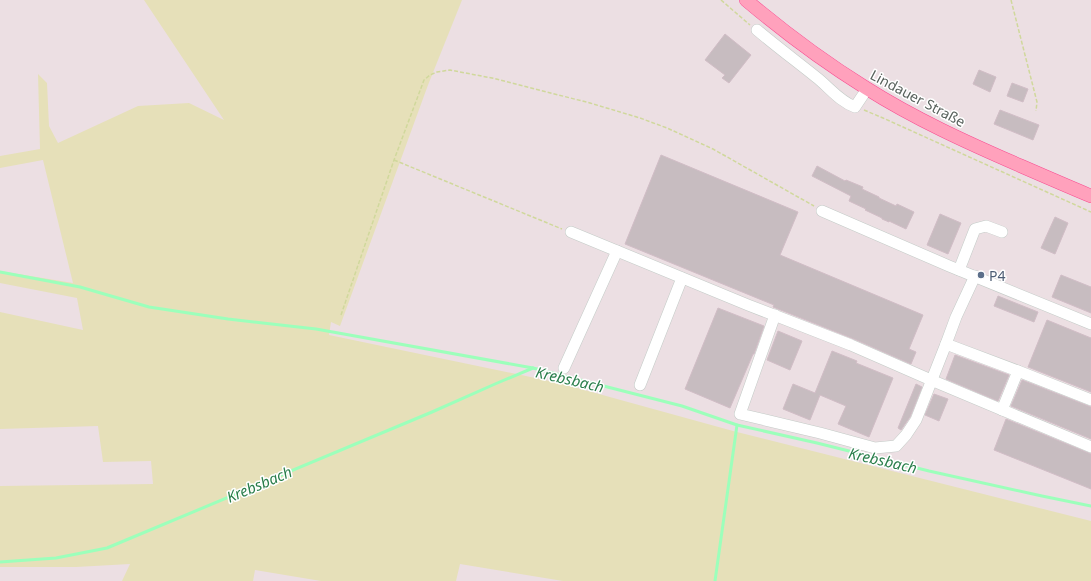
<svg xmlns="http://www.w3.org/2000/svg" width="1091" height="581" viewBox="0 0 1091 581" font-family="'Noto Sans',sans-serif">
<style>
.green{fill:#e6e0b9}
.lines{fill:none;stroke-linecap:round;stroke-linejoin:round}
.stream{stroke:#9cffbb;stroke-width:3}
.building{fill:#c7bcc0;stroke:#d1bdc6}
.minor-casing{stroke:#c3cbc7;stroke-width:12}
.major-casing{stroke:#f84c92;stroke-width:14}
.path{stroke:#d0d89c;stroke-width:1.5;stroke-dasharray:4 2;stroke-linecap:butt}
.minor{stroke:#fff;stroke-width:11}
.major{stroke:#ffa1bc;stroke-width:13}
.service-dot{fill:#5c6f8a;stroke:#fff;stroke-width:1.5}
.labels{text-anchor:middle;dominant-baseline:central;stroke-width:3;stroke-linejoin:round;paint-order:stroke}
.street-label{font-size:14px;fill:#58615c;stroke:#fff}
.service-label{font-size:14px;fill:#4e5e75;stroke:#fff;text-anchor:start}
.water-label{font-size:15px;font-style:italic;fill:#2a7e4b;stroke:#fff}
</style>
<rect width="100%" height="100%" fill="#ecdfe3"/>
<polygon class="green" points="144,0 462,0 428,85 340,326 331,322 329,335 559,383 733,431 1091,521 1091,581 563,581 460,564 456,581 321,581 255,570 253,581 122,581 130,564 76,567 0,567 0,486 153,484 151,461 103,462 98,426 0,429 0,312 83,330 77,298 0,283 0,271 73,283 43,160 0,168 0,156 40,149 38,74 47,83 49,126 58,143 138,106 189,103 224,120"/>
<g class="lines">
<g class="stream">
<polyline points="0,272 80,287 149,307 228,319 316,329 533,368"/>
<polyline points="0,562 56,558 107,548 432,412 495,384 533,368 682,406 737,425 817,443 929,471 1042,496 1091,506"/>
<polyline points="715,581 737,425"/>
</g>
</g>
<g class="building">
<polygon points="725,34 751,55 729,83 722,78 725,75 705,60"/>
<polygon points="979,70 996,77 990,92 973,84"/>
<polygon points="1012,83 1028,89 1023,102 1007,96"/>
<polygon points="1000,110 1039,125 1033,140 994,124"/>
<polygon points="661,155 798,212 780,255 923,315 909,349 916,352 911,364 854,339 773,307 774,305 625,244"/>
<polygon points="817,166 845,181 846,180 863,187 862,189 879,197 879,198 896,206 897,204 914,212 906,229 889,221 889,222 882,219 882,218 865,210 866,209 849,201 851,196 812,176"/>
<polygon points="940,214 961,223 948,254 927,245"/>
<polygon points="1055,217 1068,223 1055,254 1041,248"/>
<polygon points="1061,275 1091,287 1091,313 1052,297"/>
<polygon points="998,296 1038,312 1034,322 994,306"/>
<polygon points="718,308 764,326 754,354 753,354 730,408 685,389"/>
<polygon points="1047,320 1091,338 1091,392 1028,367"/>
<polygon points="778,331 802,341 790,370 767,360"/>
<polygon points="832,351 857,361 856,363 893,378 869,437 838,424 846,406 820,395 810,420 783,409 793,384 815,393"/>
<polygon points="955,355 1009,375 998,401 946,379"/>
<polygon points="1022,380 1091,407 1091,439 1011,406"/>
<polygon points="916,384 922,387 910,417 901,430 898,428"/>
<polygon points="934,394 948,399 939,421 925,415"/>
<polygon points="1006,419 1091,454 1091,489 994,450"/>
</g>
<g class="lines">
<defs>
<g id="minor">
<path d="M757,30C776,46 796,61 816,77C829,87 839,101 855,107L867,89"/>
<polyline points="822,211 949,266 1091,324"/>
<polyline points="571,232 748,305 851,345 931,380 1091,447"/>
<polyline points="959,270 975,229 986,226 1002,232"/>
<polyline points="775,315 740,414 820,433 875,448 896,446 906,435 916,420 946,344 956,317 975,276"/>
<polyline points="946,344 1018,371 1091,400"/>
<polyline points="564,368 617,251"/>
<polyline points="640,385 682,278"/>
<polyline points="1002,410 1018,371"/>
</g>
<path id="major" d="M746,0C784,32 824,62 866,88C915,119 968,143 1021,166C1044,176 1067,186 1091,196"/>
</defs>
<use href="#minor" class="minor-casing"/>
<use href="#major" class="major-casing"/>
<g class="path">
<polyline points="721,0 750,25"/>
<polyline points="1011,0 1037,102 1036,111"/>
<polyline points="864,110 883,118 1091,212"/>
<polyline points="394,160 562,229"/>
<polyline points="341,315 394,160 424,80 430,75 437,72 450,70 492,78 590,103 640,118 667,128 713,149 814,206"/>
</g>
<use href="#minor" class="minor"/>
<use href="#major" class="major"/>
</g>
<circle class="service-dot" cx="981" cy="275" r="4"/>
<g class="labels">
<g class="street-label">
<text transform="translate(918 98) rotate(28)">Lindauer Straße</text>
</g>
<g class="service-label">
<text x="989" y="275">P4</text>
</g>
<g class="water-label">
<text transform="translate(570 379) rotate(13)">Krebsbach</text>
<text transform="translate(883 460) rotate(13)">Krebsbach</text>
<text transform="translate(259 484) rotate(-23)">Krebsbach</text>
</g>
</g>
</svg>
